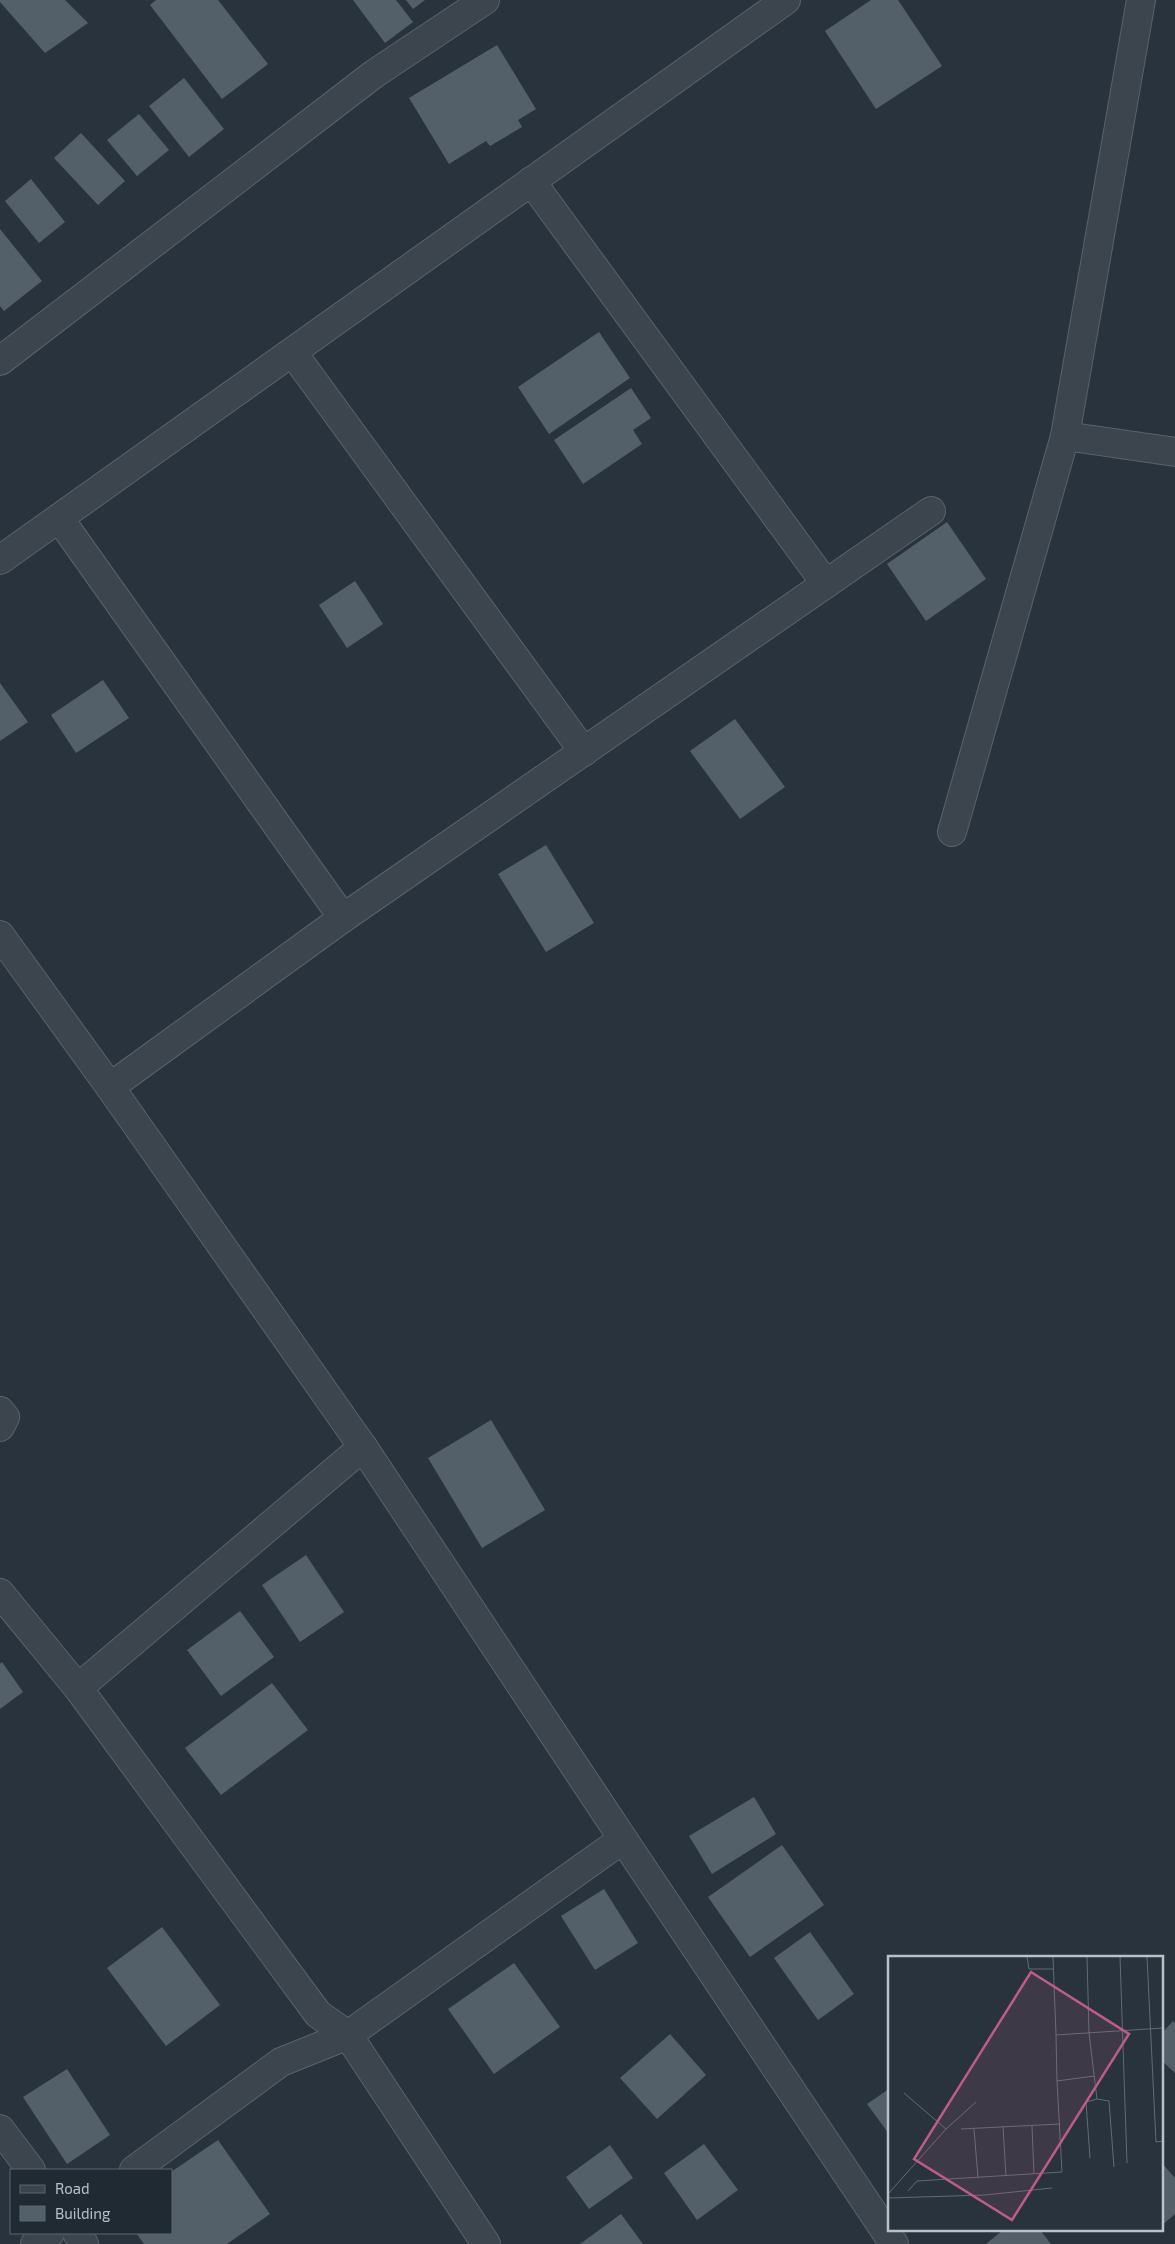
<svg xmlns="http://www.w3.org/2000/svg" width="1175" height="2244" viewBox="0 0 1175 2244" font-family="'Exo 2',sans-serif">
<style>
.building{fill:#53606a}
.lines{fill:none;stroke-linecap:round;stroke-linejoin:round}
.minor-casing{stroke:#59636b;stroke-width:30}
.minor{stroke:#3c454e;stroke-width:28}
.inset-road{fill:none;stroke:#626b75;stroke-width:1}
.view{fill:#be5b87;fill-opacity:0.15;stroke:#be5b87;stroke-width:2.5}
.inset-edge{fill:none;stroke:#b8c0c8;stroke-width:2.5}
</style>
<rect width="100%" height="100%" fill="#28333d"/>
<g class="building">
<polygon points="0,0 65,0 88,23 45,53 0,2"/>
<polygon points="156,0 218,0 268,64 222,99 150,5"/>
<polygon points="353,0 396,0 413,22 385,43"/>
<polygon points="406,0 425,0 413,9"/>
<polygon points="871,0 898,0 942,66 876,109 825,31"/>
<polygon points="497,45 536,109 518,120 522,127 490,146 486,141 449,164 409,98"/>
<polygon points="184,78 224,129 189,157 149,106"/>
<polygon points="139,114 169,150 137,176 107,140"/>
<polygon points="81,133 125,181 98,205 54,158"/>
<polygon points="31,179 65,222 39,243 5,201"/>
<polygon points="0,229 42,281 4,311 0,306"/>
<polygon points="599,332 630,378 549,434 518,387"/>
<polygon points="631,388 651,418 633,430 642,444 583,484 554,440"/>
<polygon points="947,522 986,579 926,621 887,564"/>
<polygon points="355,581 383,624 347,648 319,605"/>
<polygon points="103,680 129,718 76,753 51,715"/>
<polygon points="0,683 28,722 0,741"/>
<polygon points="735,719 785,787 740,819 690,751"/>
<polygon points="546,845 594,923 546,952 498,874"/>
<polygon points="491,1420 545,1510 482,1548 428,1458"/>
<polygon points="306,1555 344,1612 300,1642 262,1585"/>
<polygon points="240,1611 274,1657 221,1696 187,1650"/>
<polygon points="2,1662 23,1692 0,1709 0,1664"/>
<polygon points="272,1683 308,1730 221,1795 185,1748"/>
<polygon points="754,1797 776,1834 712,1874 689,1836"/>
<polygon points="782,1845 824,1905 750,1957 708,1897"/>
<polygon points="604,1889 638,1943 595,1970 561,1916"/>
<polygon points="162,1927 220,2005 166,2046 107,1968"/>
<polygon points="810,1932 854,1994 818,2020 774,1958"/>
<polygon points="514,1963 560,2027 494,2074 448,2009"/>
<polygon points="1173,2021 1175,2023 1175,2073 1161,2060 1161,2034"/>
<polygon points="670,2034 706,2075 657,2119 620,2078"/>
<polygon points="67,2069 110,2135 67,2164 23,2097"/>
<polygon points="889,2089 889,2134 867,2104"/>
<polygon points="218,2140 270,2214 227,2244 144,2244 136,2233 171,2233 171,2172"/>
<polygon points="704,2144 738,2190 697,2220 664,2173"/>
<polygon points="610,2145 633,2178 589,2209 566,2177"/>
<polygon points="1161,2162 1175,2178 1175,2214 1161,2226"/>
<polygon points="621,2214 643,2244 580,2244"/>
<polygon points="1003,2230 1040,2230 1051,2244 986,2244"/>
</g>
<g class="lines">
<defs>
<g id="minor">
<polyline points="531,181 826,584"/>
<polyline points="293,353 584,752"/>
<polyline points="0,361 374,74 485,0"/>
<polyline points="1065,436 1175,452"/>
<polyline points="59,518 343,918"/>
<polyline points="0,560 786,0"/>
<polyline points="952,832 1065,436 1141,0"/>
<polyline points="0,935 110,1087 363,1447"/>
<polyline points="110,1087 343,918 931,511"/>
<polyline points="0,1411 5,1417 0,1427"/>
<polyline points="0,1593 78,1688 318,2014 348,2035 486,2244"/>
<polyline points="78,1688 363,1447 623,1839"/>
<polyline points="0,2129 31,2170"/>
<polyline points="134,2170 281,2062 348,2035 623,1839 894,2244"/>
<polyline points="77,2233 84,2244"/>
<polyline points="35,2244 50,2233"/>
</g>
</defs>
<use href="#minor" class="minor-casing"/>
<use href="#minor" class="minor"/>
</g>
<g transform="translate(888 1956)">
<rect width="275" height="275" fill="#28333d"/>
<path class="inset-road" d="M139,1L141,13H166M165,1L168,79L275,72M199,1L201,77L209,143L198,146L202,202M232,1L239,207M259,1L268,186L275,185M168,79L169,125L206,120M16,137L58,173M209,143L221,145L226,211M144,170L146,218M115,171L118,220M73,173L172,168M86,173L90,222M20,235L29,225L174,216L169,125M0,238L58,173L88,146M0,242L97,239L164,232"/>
<path class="view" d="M143,16L241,78L124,264L26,203Z"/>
<rect width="275" height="275" class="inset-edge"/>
</g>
<rect x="10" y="2169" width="162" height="65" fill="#202a33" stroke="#5d666f"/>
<rect x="20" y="2185" width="25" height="8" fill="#3c454e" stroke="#5d666f"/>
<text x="55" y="2194" font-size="15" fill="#b8c0c8">Road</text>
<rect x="20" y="2206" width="25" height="15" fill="#53606a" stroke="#5d666f"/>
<text x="55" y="2219" font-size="15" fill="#b8c0c8">Building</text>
</svg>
